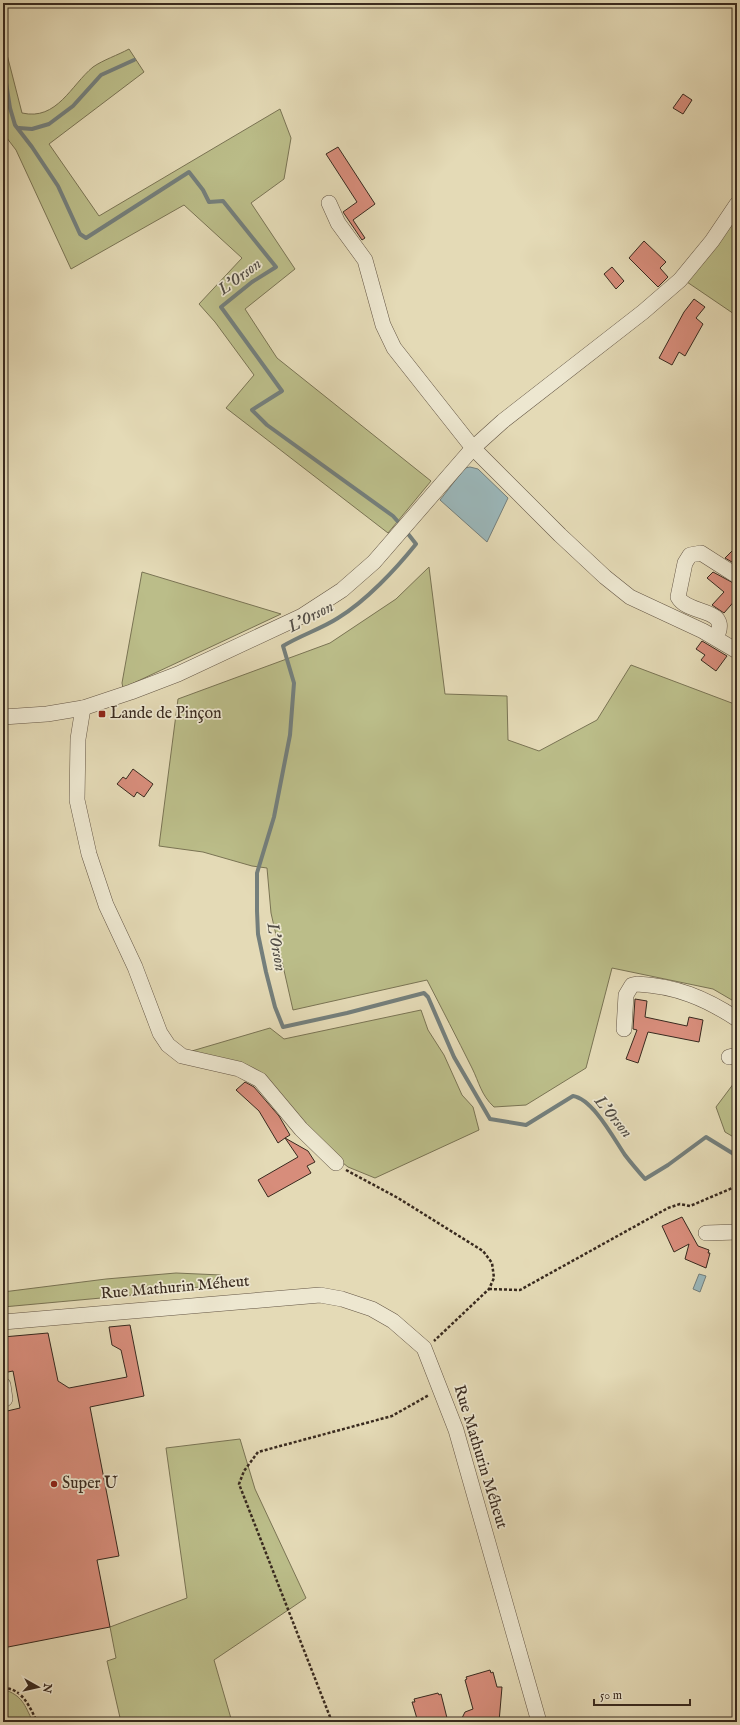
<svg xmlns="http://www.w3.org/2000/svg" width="740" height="1725" viewBox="0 0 740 1725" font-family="'IM FELL English',serif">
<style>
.green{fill:#bbbd89;stroke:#7a7454}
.water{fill:#9bb7ba;stroke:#747f7c}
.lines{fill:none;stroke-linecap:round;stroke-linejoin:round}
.stream{stroke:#747f7c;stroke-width:4}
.building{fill:#d78d7b;stroke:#392a1f}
.minor-casing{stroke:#645645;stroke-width:16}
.path{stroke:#392a1f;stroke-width:2.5;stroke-dasharray:3 2;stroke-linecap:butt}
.minor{stroke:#ede7d0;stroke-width:15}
.poi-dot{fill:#8f2418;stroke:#ede7d0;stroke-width:1.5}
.labels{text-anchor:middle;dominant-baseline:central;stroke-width:3.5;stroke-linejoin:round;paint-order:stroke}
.poi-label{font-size:16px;fill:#392a1f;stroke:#ede7d0;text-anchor:start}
.street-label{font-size:16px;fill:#392a1f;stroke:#ede7d0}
.water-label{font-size:17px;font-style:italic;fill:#524d46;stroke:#ede7d0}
</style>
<rect width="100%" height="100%" fill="#e4dab6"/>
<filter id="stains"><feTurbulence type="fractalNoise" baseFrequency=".005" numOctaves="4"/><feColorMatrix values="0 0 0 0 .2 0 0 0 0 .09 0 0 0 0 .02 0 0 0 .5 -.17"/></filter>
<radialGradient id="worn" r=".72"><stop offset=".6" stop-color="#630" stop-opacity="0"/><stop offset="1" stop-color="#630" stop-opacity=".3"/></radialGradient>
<g class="green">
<path d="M3,39L22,113C57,121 71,85 93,67C103,60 118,55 129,49L144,72L49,144L99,216L280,109L291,138L284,179L251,203L295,269L245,309L277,358L431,481L388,533L226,408L254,375L215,322L199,304L242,258L184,205L71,269L16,150L3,133Z"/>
<polygon points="737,218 737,316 687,282"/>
<path d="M429,567L445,694L507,696L508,740L539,751L597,720L631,665L737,705V1003L713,989L612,968L586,1068L526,1105L494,1107C481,1095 479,1082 472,1068C457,1038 442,1009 427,980L293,1010L271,913L267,868L252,866L203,852L159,846L178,699L330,643L396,599Z"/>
<polygon points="142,572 281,614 123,688 122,683"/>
<polygon points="421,1010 428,1030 444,1055 462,1095 473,1107 479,1130 375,1178 348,1167 317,1142 273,1086 185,1053 270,1028 284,1039"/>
<polygon points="737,1079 737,1139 725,1132 716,1107"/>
<polygon points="176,1273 221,1275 225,1284 123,1296 3,1307 3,1292 106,1279"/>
<polygon points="240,1439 255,1489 306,1598 214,1660 232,1722 121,1722 107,1661 116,1658 110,1627 187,1598 166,1448"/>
<path d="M3,1689C23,1696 24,1704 33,1722H8L3,1710Z"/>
</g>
<g class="water">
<polygon points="470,467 478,469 508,498 487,542 440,500 465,468"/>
<polygon points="699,1274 706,1276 700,1292 693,1289"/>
</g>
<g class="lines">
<g class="stream">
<polyline points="3,63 10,108 15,125 32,147 58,186 80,234 86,238 189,172 203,190 209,202 223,201 276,267 252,282 221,307 282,391 252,410 267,425 393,516 401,525"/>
<polyline points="19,128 32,129 49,124 73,106 101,75 134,60"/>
<path d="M405,530L416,544C396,569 366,601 338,618C321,629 301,635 283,646L294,683L290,735L274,817L257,873V911L258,934L266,972L275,1007L283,1027L347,1013L424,993L428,997L454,1057L490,1119L526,1125L573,1096C593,1099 614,1139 625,1155C631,1163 638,1171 645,1179L668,1165L706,1137L737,1156"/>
</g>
</g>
<g class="building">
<polygon points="683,94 692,100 683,114 673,108"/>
<polygon points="338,147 375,204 353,220 365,238 362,240 343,212 357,202 326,154"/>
<polygon points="644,241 666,262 660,268 668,277 658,287 629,258"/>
<polygon points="612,267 624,281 616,289 604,274"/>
<polygon points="694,299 705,307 696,318 703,324 685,356 679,352 672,365 659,358 684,312"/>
<polygon points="732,551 737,555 737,565 725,558"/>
<polygon points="713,572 737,585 737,598 724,613 712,605 724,592 707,578"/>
<polygon points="702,641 727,656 716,671 701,660 705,655 696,649"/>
<polygon points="133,769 153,784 144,797 137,792 134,797 117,784 123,777 126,779"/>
<polygon points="635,999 647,1001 645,1017 687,1026 689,1017 703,1020 699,1042 648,1032 638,1063 626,1059 637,1030 633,1029"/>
<polygon points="245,1082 254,1087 279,1116 290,1135 285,1138 308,1151 315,1162 307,1166 311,1173 268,1197 258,1180 298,1157 285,1138 278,1143 259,1111 236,1090"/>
<polygon points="682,1217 698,1246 709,1250 708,1253 710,1253 706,1268 685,1259 689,1244 674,1252 662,1226"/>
<polygon points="130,1325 144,1396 90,1407 119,1556 97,1560 110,1627 3,1648 3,1412 20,1408 13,1371 3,1373 3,1337 48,1333 58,1381 69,1388 127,1377 121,1350 112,1345 109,1327"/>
<polygon points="490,1670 491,1673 493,1672 497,1687 502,1687 499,1722 460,1722 465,1712 473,1709 465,1680 467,1679 466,1677"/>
<polygon points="438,1693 439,1695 441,1694 448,1722 418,1722 412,1702 415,1702 414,1699"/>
</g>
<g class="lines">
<defs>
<g id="minor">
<polyline points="329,203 338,223 365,260 383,325 394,348 473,448 560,535 605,577 630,597 703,631 737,651"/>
<path d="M716,638C732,606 688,616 678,597L685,563L690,555L701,553L737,576"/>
<polyline points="83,708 78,739 77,800 89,854 106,905 135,967 160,1033 168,1045 182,1056 239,1069 260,1080 301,1129 336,1163"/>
<polyline points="3,717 47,714 83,708 131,692 178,674 302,616 342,590 374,562 473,448 503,421 643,312 680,280 712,241 737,204"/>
<path d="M624,1029L626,995L632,985L637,984C676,986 705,998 737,1019"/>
<polyline points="729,1057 737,1055"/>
<polyline points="706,1233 737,1232"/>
<polyline points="3,1322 320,1295 342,1299 372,1309 393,1321 424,1348 456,1430 539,1722"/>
<polyline points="3,1385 5,1399 3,1399"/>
</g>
</defs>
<use href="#minor" class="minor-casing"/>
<g class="path">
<polyline points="346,1170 398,1198 483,1251 492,1263 494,1278 489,1289 434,1341"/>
<polyline points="489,1289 520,1290 668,1208 680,1204 690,1206 737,1186"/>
<path d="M3,1688C22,1688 30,1707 37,1722"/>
<polyline points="332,1722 239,1484 244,1471 258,1452 392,1416 429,1395"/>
</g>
<use href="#minor" class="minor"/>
</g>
<g class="poi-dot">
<rect x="98" y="710" width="8" height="8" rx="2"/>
<circle cx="54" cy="1484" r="4"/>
</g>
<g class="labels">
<g class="poi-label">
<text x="110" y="714">Lande de Pinçon</text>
<text x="62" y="1484">Super U</text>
</g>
<g class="street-label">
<text transform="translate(175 1288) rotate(-5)">Rue Mathurin Méheut</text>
<text transform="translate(480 1457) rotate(73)">Rue Mathurin Méheut</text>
</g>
<g class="water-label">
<text transform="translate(240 277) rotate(-37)">L’Orson</text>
<text transform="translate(311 617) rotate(-28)">L’Orson</text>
<text transform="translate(276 947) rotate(80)">L’Orson</text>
<text transform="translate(613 1117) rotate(50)">L’Orson</text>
</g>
</g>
<rect width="740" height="1725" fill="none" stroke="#e4dab6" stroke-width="16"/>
<rect x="4" y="4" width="732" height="1717" fill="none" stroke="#392a1f" stroke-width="2"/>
<rect x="8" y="8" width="724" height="1709" fill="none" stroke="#392a1f"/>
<g transform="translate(38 1687) rotate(98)" stroke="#ede7d0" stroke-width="3" paint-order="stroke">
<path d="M0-3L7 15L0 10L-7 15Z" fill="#392a1f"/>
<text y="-6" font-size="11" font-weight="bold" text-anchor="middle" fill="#392a1f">N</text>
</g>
<path d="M594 1699v6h96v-6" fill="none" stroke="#392a1f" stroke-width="2"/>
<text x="600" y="1699" font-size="12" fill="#392a1f" stroke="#ede7d0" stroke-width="3" paint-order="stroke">50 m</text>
<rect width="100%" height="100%" filter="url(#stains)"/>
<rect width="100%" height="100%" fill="url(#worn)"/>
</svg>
